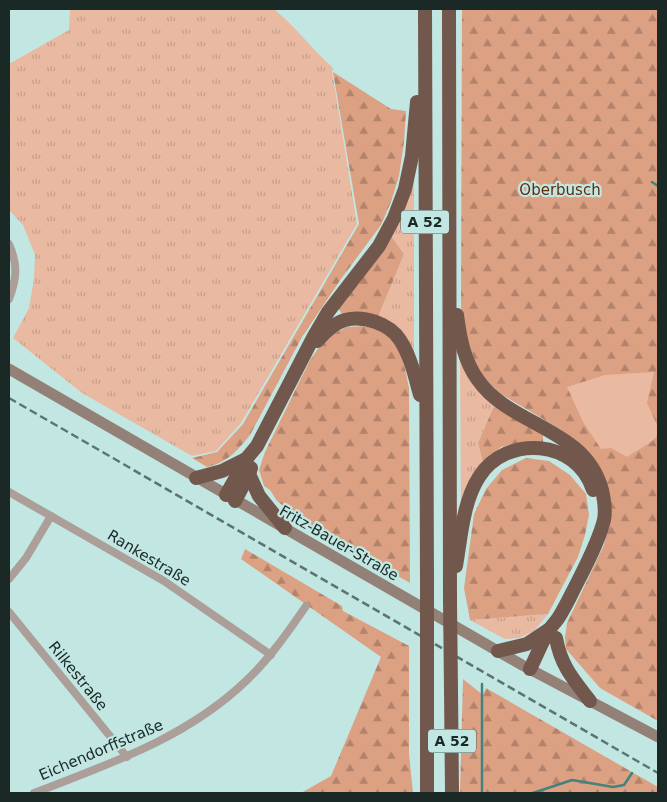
<svg xmlns="http://www.w3.org/2000/svg" width="667" height="802" viewBox="0 0 667 802" font-family="'DejaVu Sans',sans-serif">
<style>
.grass{fill:url(#grass-tufts)}
.forest{fill:url(#forest-firs)}
.green{fill:#e9b9a1}
.lines{fill:none;stroke-linecap:round;stroke-linejoin:round}
.stream{stroke:#43827d;stroke-width:2.5}
.street{stroke:#ac9f99;stroke-width:8}
.secondary{stroke:#938178;stroke-width:11}
.highway{stroke:#72584c;stroke-width:14}
.rail{stroke:#5c7370;stroke-width:2.5;stroke-dasharray:8 4;stroke-linecap:butt}
.highway-bridge{stroke:#72584c;stroke-width:14}
.labels{text-anchor:middle;dominant-baseline:central;stroke-width:4.5;stroke-linejoin:round;paint-order:stroke}
.shield{fill:#c2e7e3;stroke:#4c615f;stroke-width:1}
.shield-label{font-size:14px;font-weight:bold;fill:#1a2826}
.park-label{font-size:15px;fill:#622b09;stroke:#c2e7e3}
.street-label{font-size:15px;fill:#1a2826;stroke:#c2e7e3}
</style>
<defs>
<pattern id="grass-tufts" width="24" height="20" patternUnits="userSpaceOnUse" patternTransform="scale(1.25)"><rect width="24" height="20" fill="#e9b9a1"/><path d="M3 7l-1-3M5 7V3M7 7l1-3M15 17l-1-3M17 17v-4M19 17l1-3" fill="none" stroke="#c79f8a"/></pattern>
<pattern id="forest-firs" width="22" height="20" patternUnits="userSpaceOnUse" patternTransform="scale(1.25)"><rect width="22" height="20" fill="#dca083"/><path d="M5 1l3.5 6h-7zM16 11l3.5 6h-7z" fill="#b2826b"/></pattern>
</defs>
<rect width="100%" height="100%" fill="#c2e7e3"/>
<g class="grass">
<path d="M70,9H274C296,27 313,50 334,69L332,71L357,224L241,423L216,451L192,456L82,393L13,338L29,308L34,279L35,255L23,225L9,210V64L69,30Z"/>
<polygon points="414,175 414,362 378,317 404,254 391,236"/>
<polygon points="460,354 495,404 478,443 483,463 461,511"/>
<polygon points="548,614 534,631 519,638 505,639 470,620"/>
</g>
<g class="forest">
<polygon points="462,9 658,9 658,721 600,688 566,649 565,637 567,623 604,545 609,522 591,456 577,441 560,429 501,394 486,380 476,366 464,329 461,307"/>
<path d="M333,72L391,109L406,111L404,142L399,176L391,202L381,225L341,279L302,337L250,435C238,450 227,463 207,467L192,458L217,452L243,424L359,224Z"/>
<polygon points="391,236 404,254 378,317 342,314 337,306"/>
<path d="M364,326C370,328 378,329 383,332C402,346 405,367 409,388L410,583L306,524L277,501L270,490L264,486L259,470L265,452L310,360L320,346L331,335L347,327Z"/>
<polygon points="495,404 543,432 543,443 524,442 501,447 483,463 478,443"/>
<polygon points="526,458 549,461 570,475 586,494 589,515 585,535 578,557 548,614 470,620 464,588 474,514 486,489 502,470"/>
<polygon points="245,549 342,606 343,611 409,646 409,754 413,793 301,793 331,776 381,657 241,559"/>
<polygon points="463,679 483,695 486,688 658,787 658,793 460,793"/>
</g>
<polygon class="green" points="654,372 647,403 658,427 658,435 651,442 627,457 611,448 601,449 583,422 567,387 605,375"/>
<g class="lines">
<g class="stream">
<polyline points="652,182 658,186"/>
<polyline points="482,793 482,684"/>
<polyline points="533,793 572,780 613,787 624,785 632,773"/>
</g>
<g class="street">
<path d="M9,244C18,265 17,278 9,299"/>
<polyline points="9,492 164,581 271,655"/>
<polyline points="9,579 26,558 51,516"/>
<polyline points="9,612 127,757"/>
<path d="M34,793C109,764 187,738 247,680C270,658 288,632 306,606"/>
</g>
<polyline class="secondary" points="9,369 522,665 658,737"/>
<g class="highway">
<polyline points="425,9 427,581"/>
<polyline points="449,9 450,601"/>
<path d="M457,315C460,338 464,361 478,380C511,427 585,427 602,490C604,499 606,510 604,520C598,544 583,571 572,593C568,601 564,609 559,617C556,622 551,626 548,632C541,644 536,657 530,669"/>
<path d="M317,341C325,332 334,323 345,320C364,315 390,324 400,340C411,357 415,377 420,395"/>
<polyline points="249,474 259,496 285,528"/>
<polyline points="196,478 222,471 246,459"/>
<polyline points="226,495 247,458 257,446 314,336 328,312 379,246 394,218 405,189 412,156 417,102"/>
<polyline points="235,501 249,474 251,468"/>
<path d="M456,566C461,537 463,502 479,477C506,434 577,439 593,490"/>
<path d="M556,638C561,666 573,679 590,701"/>
<polyline points="498,651 527,644 548,630"/>
<polyline points="427,675 427,793"/>
<polyline points="451,690 452,793"/>
</g>
<polyline class="rail" points="9,398 658,773"/>
<g class="highway-bridge">
<polyline points="450,601 451,690"/>
<polyline points="427,675 427,581"/>
</g>
</g>
<g class="labels">
<g class="shield">
<rect x="401" y="210.5" width="48" height="23" rx="4"/>
<rect x="428" y="729.5" width="48" height="23" rx="4"/>
</g>
<g class="shield-label">
<text x="425" y="222">A 52</text>
<text x="452" y="741">A 52</text>
</g>
<g class="park-label">
<text x="560" y="190">Oberbusch</text>
</g>
<g class="street-label">
<text transform="translate(339 543) rotate(30)">Fritz-Bauer-Straße</text>
<text transform="translate(149 558) rotate(31)">Rankestraße</text>
<text transform="translate(78 676) rotate(51)">Rilkestraße</text>
<text transform="translate(101 750) rotate(-23)">Eichendorffstraße</text>
</g>
</g>
<rect width="667" height="802" fill="none" stroke="#1a2826" stroke-width="20"/>
</svg>
